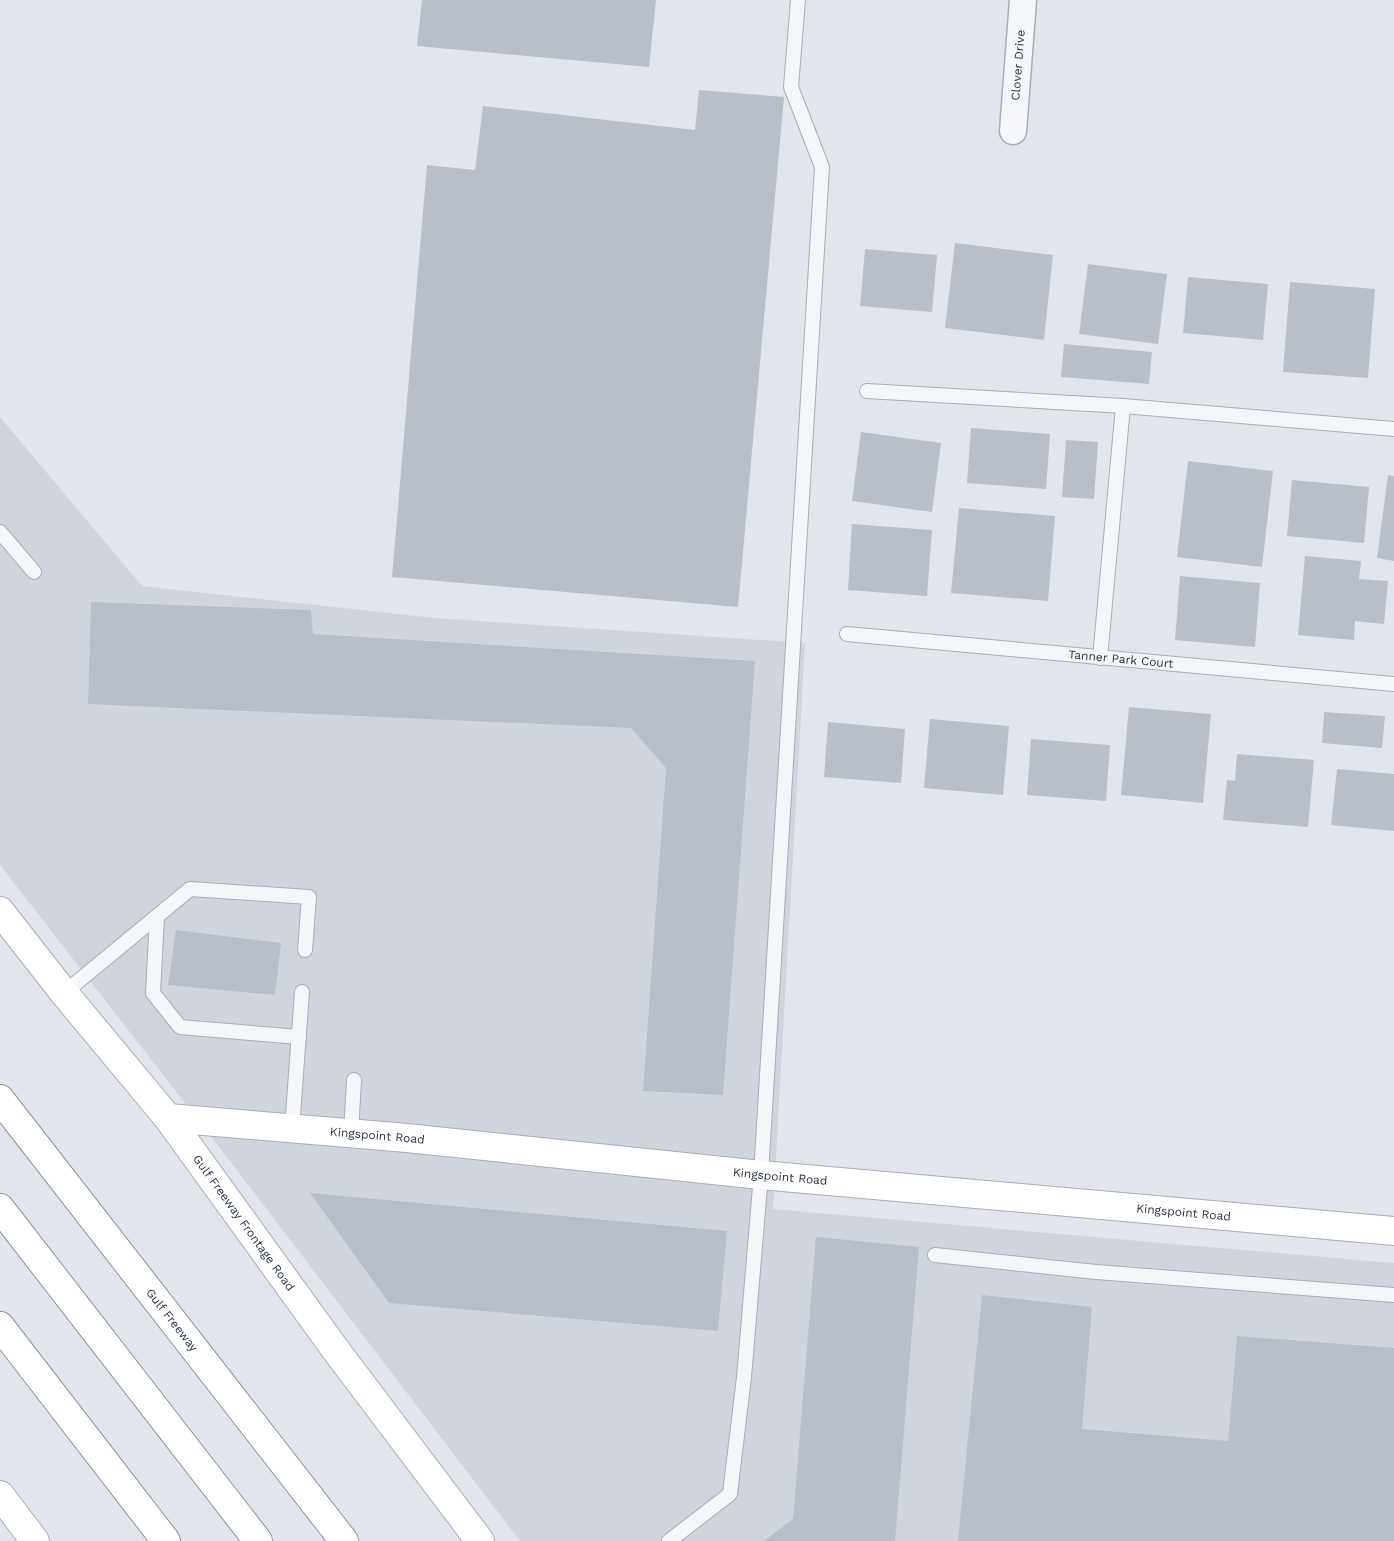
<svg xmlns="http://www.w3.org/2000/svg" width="1394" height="1541" viewBox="0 0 1394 1541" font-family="'Work Sans',sans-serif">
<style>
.built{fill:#d0d5dd}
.building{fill:#b9bfc9}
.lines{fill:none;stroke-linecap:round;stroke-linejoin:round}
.lane-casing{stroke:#a7acb6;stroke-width:16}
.street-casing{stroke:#a7acb6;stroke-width:29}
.secondary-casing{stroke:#a7acb6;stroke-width:30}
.highway-casing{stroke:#8893a2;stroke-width:30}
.lane{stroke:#f5f6f9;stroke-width:14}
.street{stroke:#f5f6f9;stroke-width:26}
.secondary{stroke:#fff;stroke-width:28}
.highway{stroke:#fff;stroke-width:28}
.labels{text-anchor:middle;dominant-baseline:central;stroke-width:4;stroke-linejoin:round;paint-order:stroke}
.street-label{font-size:12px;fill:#293344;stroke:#f2f4f8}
</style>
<rect width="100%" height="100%" fill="#e2e5eb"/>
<polygon class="built" points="0,417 142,586 435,618 805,643 773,1209 1394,1263 1394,1541 520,1541 223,1152 0,865"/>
<g class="building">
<polygon points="422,0 656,0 649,67 417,46"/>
<polygon points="699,90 784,97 738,607 392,577 427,165 475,170 483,106 695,130"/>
<polygon points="955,243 1053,255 1044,340 945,328"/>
<polygon points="865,249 937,255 932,312 860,306"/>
<polygon points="1088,264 1167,274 1158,344 1079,334"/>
<polygon points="1188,277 1268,284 1263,340 1183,333"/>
<polygon points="1290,282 1375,289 1368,378 1283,372"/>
<polygon points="1064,344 1152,352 1149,384 1061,377"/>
<polygon points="971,428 1050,434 1046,489 967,483"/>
<polygon points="861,432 941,443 932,512 852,501"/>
<polygon points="1066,440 1098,442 1094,499 1062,497"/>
<polygon points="1188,461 1273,471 1262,567 1177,557"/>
<polygon points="1388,475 1394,476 1394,561 1377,558"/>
<polygon points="1292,480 1369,487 1364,543 1287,536"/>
<polygon points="959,508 1055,516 1048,601 951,593"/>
<polygon points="852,524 932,530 927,596 848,590"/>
<polygon points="1305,556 1361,561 1359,579 1388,581 1384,624 1355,621 1354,640 1298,635"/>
<polygon points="1180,576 1260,583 1255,647 1175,640"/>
<polygon points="91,602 311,610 313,634 755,661 723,1095 643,1091 666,768 631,728 88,704"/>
<polygon points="1129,707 1211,714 1203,803 1121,795"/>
<polygon points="1324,712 1385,716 1382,748 1322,743"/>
<polygon points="930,719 1009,726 1003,795 924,788"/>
<polygon points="828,722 905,729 901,783 824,777"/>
<polygon points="1031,739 1110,745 1106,801 1027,795"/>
<polygon points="1237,754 1314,760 1308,827 1223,820 1227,780 1235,781"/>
<polygon points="1337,769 1394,774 1394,831 1331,825"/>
<polygon points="176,930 281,943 275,995 168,985"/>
<polygon points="310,1193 727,1231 718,1331 389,1303"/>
<polygon points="816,1237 919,1247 895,1541 764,1541 793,1519"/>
<polygon points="982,1295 1092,1307 1082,1429 1228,1441 1237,1336 1394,1348 1394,1541 958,1541"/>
</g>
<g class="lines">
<defs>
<g id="lane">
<polyline points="867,391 1123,406 1394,429"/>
<polyline points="0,532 34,572"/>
<path id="s1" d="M847,634L1394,684"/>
<polyline points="1100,658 1123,406"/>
<polyline points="157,917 153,993 180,1027 299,1037"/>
<polyline points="64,993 190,889 309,897 305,950"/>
<polyline points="292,1129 302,992"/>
<polyline points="351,1134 354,1080"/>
<polyline points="935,1255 1096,1272 1394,1295"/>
<polyline points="669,1541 730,1494 744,1377 761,1175 822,167 791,87 798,0"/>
</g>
<g id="street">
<path id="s2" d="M1013,131L1023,0"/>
</g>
<g id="secondary">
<path id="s3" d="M0,911L64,993L168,1118L335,1349L480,1541"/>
<path id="s4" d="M168,1118L407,1138L761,1175L1394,1231"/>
<polyline points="0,1495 35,1541"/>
</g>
<g id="highway">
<path id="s5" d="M0,1099L344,1541"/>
<polyline points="0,1208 258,1541"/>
<polyline points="0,1326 166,1541"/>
</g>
</defs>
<use href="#lane" class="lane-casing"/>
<use href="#street" class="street-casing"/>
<use href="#secondary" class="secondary-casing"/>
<use href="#highway" class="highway-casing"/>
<use href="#lane" class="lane"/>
<use href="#street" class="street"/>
<use href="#secondary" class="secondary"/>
<use href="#highway" class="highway"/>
</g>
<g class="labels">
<g class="street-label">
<text stroke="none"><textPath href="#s2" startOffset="66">Clover Drive</textPath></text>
<text stroke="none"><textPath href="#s1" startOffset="275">Tanner Park Court</textPath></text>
<text stroke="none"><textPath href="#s4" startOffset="210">Kingspoint Road</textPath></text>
<text stroke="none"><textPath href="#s4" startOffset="615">Kingspoint Road</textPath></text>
<text stroke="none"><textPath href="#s4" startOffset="1020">Kingspoint Road</textPath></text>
<text stroke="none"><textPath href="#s3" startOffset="396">Gulf Freeway Frontage Road</textPath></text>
<text stroke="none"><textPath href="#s5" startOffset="280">Gulf Freeway</textPath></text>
</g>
</g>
</svg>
